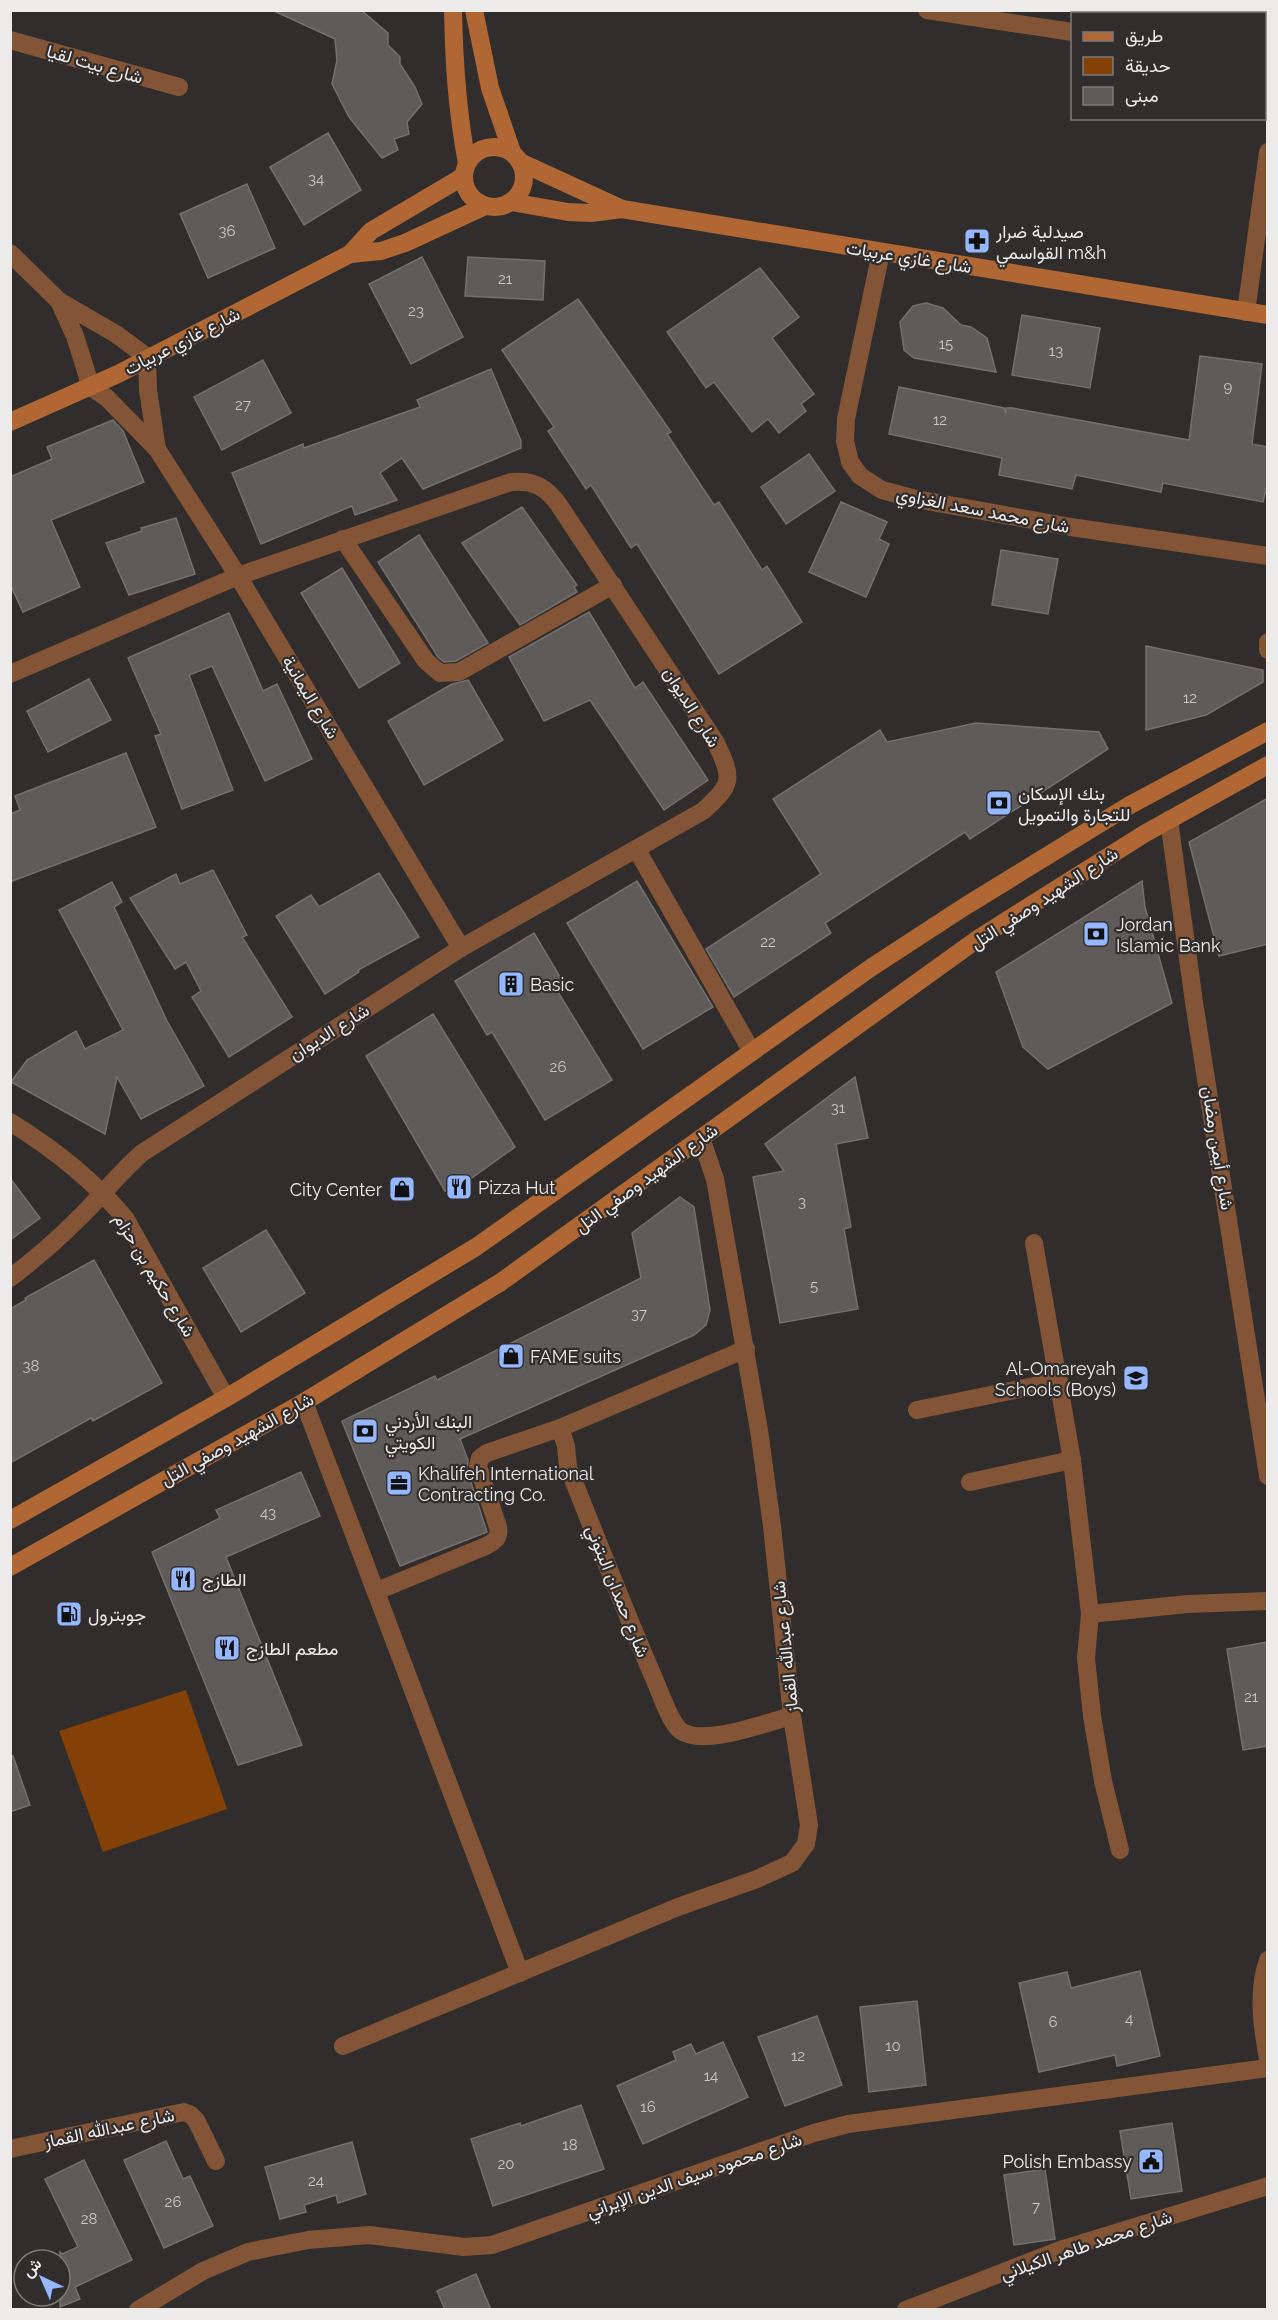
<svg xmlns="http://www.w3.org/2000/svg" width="1278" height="2320" viewBox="0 0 1278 2320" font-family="Raleway,Vazirmatn,sans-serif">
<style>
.green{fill:#834107}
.building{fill:#5e5b59;stroke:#73706e;stroke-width:1.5}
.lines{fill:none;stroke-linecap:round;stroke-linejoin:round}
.street{stroke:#835435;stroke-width:18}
.secondary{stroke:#b16733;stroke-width:18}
.labels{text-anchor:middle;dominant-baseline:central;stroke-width:4.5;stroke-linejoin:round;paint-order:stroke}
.number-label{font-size:15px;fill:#c9c7c6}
.street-label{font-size:18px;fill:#edebea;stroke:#302d2c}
.poi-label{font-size:18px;fill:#edebea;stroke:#302d2c;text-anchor:start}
</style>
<rect width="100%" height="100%" fill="#302d2c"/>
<polygon class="green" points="186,1690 227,1809 103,1852 59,1731"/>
<g class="building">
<polygon points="272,10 361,10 388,33 388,45 400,57 400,64 415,87 422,104 407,122 409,134 394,139 398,150 382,158 349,117 332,84 337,60 335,39"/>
<polygon points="328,133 361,190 304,225 270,167"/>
<polygon points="247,184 275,248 208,278 180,214"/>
<polygon points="422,257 463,337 411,364 369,284"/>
<polygon points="468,257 545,261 543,300 465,296"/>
<polygon points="760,268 799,317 772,338 814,394 801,404 806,411 779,433 768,419 752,432 714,382 706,388 667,332"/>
<polygon points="578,299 671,432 667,434 714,505 719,502 762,570 767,566 802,622 719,674 637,544 631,548 591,485 586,489 548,431 554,427 502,350"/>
<polygon points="926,303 943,308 961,325 971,327 987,338 996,372 914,358 904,350 900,322 913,306"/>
<polygon points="1022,315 1100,328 1090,388 1012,375"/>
<polygon points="1200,356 1262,364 1252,444 1268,447 1268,482 1263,502 1163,483 1161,492 1076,475 1072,489 999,475 1002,458 889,434 899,387 1004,408 1006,413 1006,408 1012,408 1189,440"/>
<polygon points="263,360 291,413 222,450 194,397"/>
<polygon points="491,369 521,441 521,448 423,489 402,458 380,473 397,500 355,515 352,506 261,544 232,473 303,444 304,448 420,407 417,400"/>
<polygon points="113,420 123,431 144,482 51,520 80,587 23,612 10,584 10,477 52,459 47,447"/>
<polygon points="809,454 835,491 786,524 761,487"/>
<polygon points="841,502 887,522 879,539 889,544 866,597 809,572"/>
<polygon points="522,507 577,585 574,587 577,592 520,625 462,543"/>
<polygon points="176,518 195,574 129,595 106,543 142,531 141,528"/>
<polygon points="419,535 488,643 456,661 444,662 438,657 378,562"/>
<polygon points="1001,550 1058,559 1048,614 992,605"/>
<polygon points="342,568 400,663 359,688 301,593"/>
<polygon points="589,612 635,688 643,682 708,780 664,810 590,700 544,721 509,657"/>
<polygon points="229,613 263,691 277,684 312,759 265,781 212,666 189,675 233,790 182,809 155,736 161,734 128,658"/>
<polygon points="1146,646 1263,670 1263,682 1206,715 1146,730"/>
<polygon points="89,679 111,720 48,752 27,711"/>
<polygon points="468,680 503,740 424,785 388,721 452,684"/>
<polygon points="976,723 1099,732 1108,749 970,839 965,832 825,923 831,933 734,997 706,949 821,874 773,799 880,730 887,742"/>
<polygon points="126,753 156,827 10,882 10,814 20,810 15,796"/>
<polygon points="1268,798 1268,944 1219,956 1189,842"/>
<polygon points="213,870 247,935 242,937 292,1017 229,1057 192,997 201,991 186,962 175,969 130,898 176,874 180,884"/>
<polygon points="379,873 419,937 358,970 359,972 325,994 276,916 311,895 319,907"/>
<polygon points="637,881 713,1007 643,1049 567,923"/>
<polygon points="1142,881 1145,907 1172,1003 1048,1069 1023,1047 996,972"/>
<polygon points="112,882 122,902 114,907 167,1021 204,1086 141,1119 117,1077 105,1134 11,1082 27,1060 76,1031 85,1049 123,1030 59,910"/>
<polygon points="534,933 566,987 558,992 612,1080 545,1120 492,1032 487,1035 455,981"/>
<polygon points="433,1014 515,1147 459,1187 445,1191 366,1056"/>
<polygon points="855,1077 868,1138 836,1144 851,1227 844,1229 858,1309 780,1323 753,1177 784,1171 765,1144"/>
<polygon points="10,1178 40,1218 10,1240"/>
<polygon points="680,1197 694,1207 710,1310 706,1325 694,1335 460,1439 468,1460 467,1470 487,1532 400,1566 342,1421 435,1376 437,1380 641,1278 632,1233"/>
<polygon points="266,1230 305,1293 241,1332 203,1268"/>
<polygon points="94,1260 162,1383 93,1421 91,1418 10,1463 10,1309 26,1300 25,1298"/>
<polygon points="301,1472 320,1516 226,1557 302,1745 238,1765 152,1552 220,1518 216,1510"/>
<polygon points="1268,1642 1268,1746 1243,1750 1227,1649"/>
<polygon points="10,1756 13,1756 30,1805 10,1812"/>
<polygon points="1140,1971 1160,2056 1117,2066 1115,2055 1039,2072 1019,1983 1067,1972 1071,1988"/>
<polygon points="917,2001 926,2085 869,2092 860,2007"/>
<polygon points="817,2016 842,2085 785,2106 758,2037"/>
<polygon points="723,2042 748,2097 643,2144 617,2086 676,2060 673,2052 691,2044 696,2054"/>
<polygon points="581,2105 604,2169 493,2206 471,2139 520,2123 521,2126"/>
<polygon points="1172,2123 1182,2191 1131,2199 1120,2131"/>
<polygon points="166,2141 183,2179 190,2176 213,2226 164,2248 124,2160"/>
<polygon points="352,2142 366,2194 338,2203 336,2195 304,2205 306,2212 280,2219 265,2167"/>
<polygon points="84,2160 132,2260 75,2287 80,2299 60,2307 60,2252 62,2254 78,2247 45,2179"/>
<polygon points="1045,2169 1055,2239 1014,2245 1004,2175"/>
<polygon points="476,2274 491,2310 445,2310 437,2291"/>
</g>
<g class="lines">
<g class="street">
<polyline points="927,10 1072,32"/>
<polyline points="1161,14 1161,10"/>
<polyline points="10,40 179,87"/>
<polyline points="1264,65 1268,65"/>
<polyline points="881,252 846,419 845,441 850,462 860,476 882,490 916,499 1071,527 1268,556"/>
<polyline points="10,253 59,301 116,334 147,357 148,390 157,449"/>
<polyline points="59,301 75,336 91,387 107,398 157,449 238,576 461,948"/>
<polyline points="1246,312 1268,152"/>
<polyline points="343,539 426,661 440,673 459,672 613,585"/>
<polyline points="1268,642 1268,650"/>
<path d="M10,674L238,576L511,482C534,480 546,487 559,505L716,743C733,779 733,784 703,811L461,948L142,1153C118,1174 100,1198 77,1220C56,1241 34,1260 10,1278"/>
<polyline points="1169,820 1194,1002 1268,1476"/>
<polyline points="637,850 752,1052"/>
<path d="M10,1122C54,1149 92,1179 125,1218L226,1398"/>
<polyline points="1034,1243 1072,1460 1090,1614 1086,1658 1092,1716 1103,1781 1120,1850"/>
<path d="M746,1349L560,1428L566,1446L568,1467C597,1539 625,1612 656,1683C661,1695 671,1724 681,1731C704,1747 767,1722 792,1716"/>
<polyline points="304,1402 520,1973"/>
<polyline points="917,1410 1059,1381"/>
<polyline points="970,1482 1072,1460"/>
<path d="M377,1591L486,1546C495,1541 500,1538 498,1527L478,1466L480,1458L487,1453L560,1428"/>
<polyline points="1090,1614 1188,1604 1268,1601"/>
<path d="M1268,1960C1257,1991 1262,2027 1268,2059"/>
<polyline points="343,2046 678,1907 757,1879 792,1863 806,1844 809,1825 792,1716 772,1526 759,1430 715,1179 701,1138"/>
<polyline points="10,2149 184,2112 191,2115 196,2120 216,2161"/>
<polyline points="138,2310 203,2271 248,2252 308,2240 369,2235 464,2247 492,2245 814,2133 848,2124 1268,2068"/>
<polyline points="906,2310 1063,2249 1268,2186"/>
</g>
<g class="secondary">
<path d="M453,10C454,64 457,110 467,163"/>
<polyline points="474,10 490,88 512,152"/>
<circle cx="494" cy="177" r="30"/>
<polyline points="522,163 622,209 1268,315"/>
<polyline points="511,202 568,212 591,213 622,209"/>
<polyline points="350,254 381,251 405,243 485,206"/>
<polyline points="10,422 118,374 350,254 371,231 464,176"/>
<polyline points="10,1520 226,1398 476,1247 872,967 964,907 1130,805 1268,731"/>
<polyline points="10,1567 304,1402 501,1282 979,938 1144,834 1268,765"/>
</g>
</g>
<defs>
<symbol id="pharmacy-square" viewBox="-11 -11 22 22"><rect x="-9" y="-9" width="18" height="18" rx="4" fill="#94b7fd" stroke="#302d2c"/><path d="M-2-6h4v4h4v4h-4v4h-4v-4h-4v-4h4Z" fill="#111"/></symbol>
<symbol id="bank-square" viewBox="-11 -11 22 22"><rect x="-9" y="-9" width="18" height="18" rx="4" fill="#94b7fd" stroke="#302d2c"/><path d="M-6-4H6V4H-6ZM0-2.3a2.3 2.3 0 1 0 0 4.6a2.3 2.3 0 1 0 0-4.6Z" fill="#111"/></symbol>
<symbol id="building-square" viewBox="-11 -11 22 22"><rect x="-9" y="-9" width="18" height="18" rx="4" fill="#94b7fd" stroke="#302d2c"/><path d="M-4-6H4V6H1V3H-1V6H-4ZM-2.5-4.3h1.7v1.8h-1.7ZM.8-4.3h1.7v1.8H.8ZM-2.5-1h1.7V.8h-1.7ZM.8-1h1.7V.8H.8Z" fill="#111"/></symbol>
<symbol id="restaurant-square" viewBox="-11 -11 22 22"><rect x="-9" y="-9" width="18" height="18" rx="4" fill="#94b7fd" stroke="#302d2c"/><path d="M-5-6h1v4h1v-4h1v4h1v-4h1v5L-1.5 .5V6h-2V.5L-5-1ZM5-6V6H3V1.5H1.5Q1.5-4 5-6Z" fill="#111"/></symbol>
<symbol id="shop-square" viewBox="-11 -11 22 22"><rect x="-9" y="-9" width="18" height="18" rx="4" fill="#94b7fd" stroke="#302d2c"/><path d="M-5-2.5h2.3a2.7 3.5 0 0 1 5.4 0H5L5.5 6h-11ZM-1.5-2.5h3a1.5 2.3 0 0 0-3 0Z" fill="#111"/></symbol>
<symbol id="school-square" viewBox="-11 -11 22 22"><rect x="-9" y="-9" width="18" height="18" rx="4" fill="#94b7fd" stroke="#302d2c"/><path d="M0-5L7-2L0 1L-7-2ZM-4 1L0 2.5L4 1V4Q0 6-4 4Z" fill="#111"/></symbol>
<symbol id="office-square" viewBox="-11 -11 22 22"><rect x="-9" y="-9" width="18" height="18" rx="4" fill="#94b7fd" stroke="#302d2c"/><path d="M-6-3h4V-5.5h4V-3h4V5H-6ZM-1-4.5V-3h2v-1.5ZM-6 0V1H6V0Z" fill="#111"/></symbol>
<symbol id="fuel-square" viewBox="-11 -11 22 22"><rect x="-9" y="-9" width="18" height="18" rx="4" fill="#94b7fd" stroke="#302d2c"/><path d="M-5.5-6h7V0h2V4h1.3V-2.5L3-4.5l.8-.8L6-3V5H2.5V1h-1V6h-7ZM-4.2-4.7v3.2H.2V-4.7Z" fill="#111"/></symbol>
<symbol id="civic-square" viewBox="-11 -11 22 22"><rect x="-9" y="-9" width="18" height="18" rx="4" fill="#94b7fd" stroke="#302d2c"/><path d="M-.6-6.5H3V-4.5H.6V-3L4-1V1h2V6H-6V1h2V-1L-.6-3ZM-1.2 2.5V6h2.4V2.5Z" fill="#111"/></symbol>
</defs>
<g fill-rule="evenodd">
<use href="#pharmacy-square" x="962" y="226" width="30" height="30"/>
<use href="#bank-square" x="984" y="788" width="30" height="30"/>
<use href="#bank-square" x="1081" y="919" width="30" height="30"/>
<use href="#building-square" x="496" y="969" width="30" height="30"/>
<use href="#restaurant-square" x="444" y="1172" width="30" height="30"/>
<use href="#shop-square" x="387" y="1174" width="30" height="30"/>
<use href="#shop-square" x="496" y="1341" width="30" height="30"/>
<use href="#school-square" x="1121" y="1363" width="30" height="30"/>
<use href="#bank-square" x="350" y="1416" width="30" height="30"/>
<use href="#office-square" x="384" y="1468" width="30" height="30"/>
<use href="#restaurant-square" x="168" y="1564" width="30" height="30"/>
<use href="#fuel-square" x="54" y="1599" width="30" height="30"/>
<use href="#restaurant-square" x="212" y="1633" width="30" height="30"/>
<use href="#civic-square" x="1136" y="2146" width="30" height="30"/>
</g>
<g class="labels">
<g class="number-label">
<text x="316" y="179">34</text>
<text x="227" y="231">36</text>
<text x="505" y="279">21</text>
<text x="416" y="311">23</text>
<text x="946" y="344">15</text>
<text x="1056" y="351">13</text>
<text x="1228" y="387">9</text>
<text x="243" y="405">27</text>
<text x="940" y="420">12</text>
<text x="1190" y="698">12</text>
<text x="768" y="942">22</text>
<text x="558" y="1067">26</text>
<text x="838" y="1108">31</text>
<text x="802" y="1202">3</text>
<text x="814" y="1286">5</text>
<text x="639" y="1314">37</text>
<text x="31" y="1366">38</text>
<text x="268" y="1513">43</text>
<text x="1251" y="1697">21</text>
<text x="1129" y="2019">4</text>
<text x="1053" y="2022">6</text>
<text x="893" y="2046">10</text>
<text x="798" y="2056">12</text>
<text x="711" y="2076">14</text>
<text x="648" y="2107">16</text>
<text x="570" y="2145">18</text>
<text x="506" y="2164">20</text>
<text x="316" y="2181">24</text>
<text x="173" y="2202">26</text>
<text x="1036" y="2207">7</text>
<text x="89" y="2219">28</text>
</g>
<g class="street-label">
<text transform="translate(95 64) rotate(16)">شارع بيت لقيا</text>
<text transform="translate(909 257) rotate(9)">شارع غازي عربيات</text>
<text transform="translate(182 341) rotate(-27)">شارع غازي عربيات</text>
<text transform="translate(983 510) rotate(11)">شارع محمد سعد الغزاوي</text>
<text transform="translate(311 697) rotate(59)">شارع اليمانية</text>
<text transform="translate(692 707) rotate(58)">شارع الديوان</text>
<text transform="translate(1044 898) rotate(-33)">شارع الشهيد وصفي التل</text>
<text transform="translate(329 1032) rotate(-32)">شارع الديوان</text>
<text transform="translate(1218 1148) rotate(81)">شارع أيمن رمضان</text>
<text transform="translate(646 1178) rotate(-36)">شارع الشهيد وصفي التل</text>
<text transform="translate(155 1275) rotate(59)">شارع حكيم بن حزام</text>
<text transform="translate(237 1439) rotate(-29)">شارع الشهيد وصفي التل</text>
<text transform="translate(618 1591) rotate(68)">شارع حمدان البتوني</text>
<text transform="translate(785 1647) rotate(-96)">شارع عبدالله القماز</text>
<text transform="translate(109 2128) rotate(-12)">شارع عبدالله القماز</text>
<text transform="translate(694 2175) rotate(-19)">شارع محمود سيف الدين الإيراني</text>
<text transform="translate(1086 2245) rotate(-19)">شارع محمد طاهر الكيلاني</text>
</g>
<g class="poi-label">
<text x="996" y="231">صيدلية ضرار<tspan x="996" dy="21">القواسمي m&amp;h</tspan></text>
<text x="1018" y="793">بنك الإسكان<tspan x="1018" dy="21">للتجارة والتمويل</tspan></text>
<text x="1116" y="924">Jordan<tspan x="1116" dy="21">Islamic Bank</tspan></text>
<text x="530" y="984">Basic</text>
<text x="478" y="1187">Pizza Hut</text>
<text x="382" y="1189" text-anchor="end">City Center</text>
<text x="530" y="1356">FAME suits</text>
<text x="1116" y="1368" text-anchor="end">Al-Omareyah<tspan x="1116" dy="21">Schools (Boys)</tspan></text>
<text x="385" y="1421">البنك الأردني<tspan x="385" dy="21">الكويتي</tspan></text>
<text x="418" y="1473">Khalifeh International<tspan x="418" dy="21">Contracting Co.</tspan></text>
<text x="202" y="1579">الطازج</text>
<text x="88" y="1614">جوبترول</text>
<text x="246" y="1648">مطعم الطازج</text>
<text x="1132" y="2161" text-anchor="end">Polish Embassy</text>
</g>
</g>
<rect width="1278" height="2320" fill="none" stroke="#edebea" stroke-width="24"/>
<rect x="1071" y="12" width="195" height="108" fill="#302d2c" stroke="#7c7978" stroke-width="1.5"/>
<rect x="1083" y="32" width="30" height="9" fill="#b16733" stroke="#7c7978" stroke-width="1.5"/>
<text x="1125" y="42" font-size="18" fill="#edebea">طريق</text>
<rect x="1083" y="57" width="30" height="18" fill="#834107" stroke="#7c7978" stroke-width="1.5"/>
<text x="1125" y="72" font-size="18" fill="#edebea">حديقة</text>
<rect x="1083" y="87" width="30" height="18" fill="#5e5b59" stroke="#7c7978" stroke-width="1.5"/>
<text x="1125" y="102" font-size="18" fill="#edebea">مبنى</text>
<g transform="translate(42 2278) rotate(316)"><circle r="28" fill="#302d2c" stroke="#7c7978" stroke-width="1.5"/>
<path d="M0-4.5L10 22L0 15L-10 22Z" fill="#94b7fd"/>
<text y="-9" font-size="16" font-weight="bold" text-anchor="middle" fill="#edebea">ش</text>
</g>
</svg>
